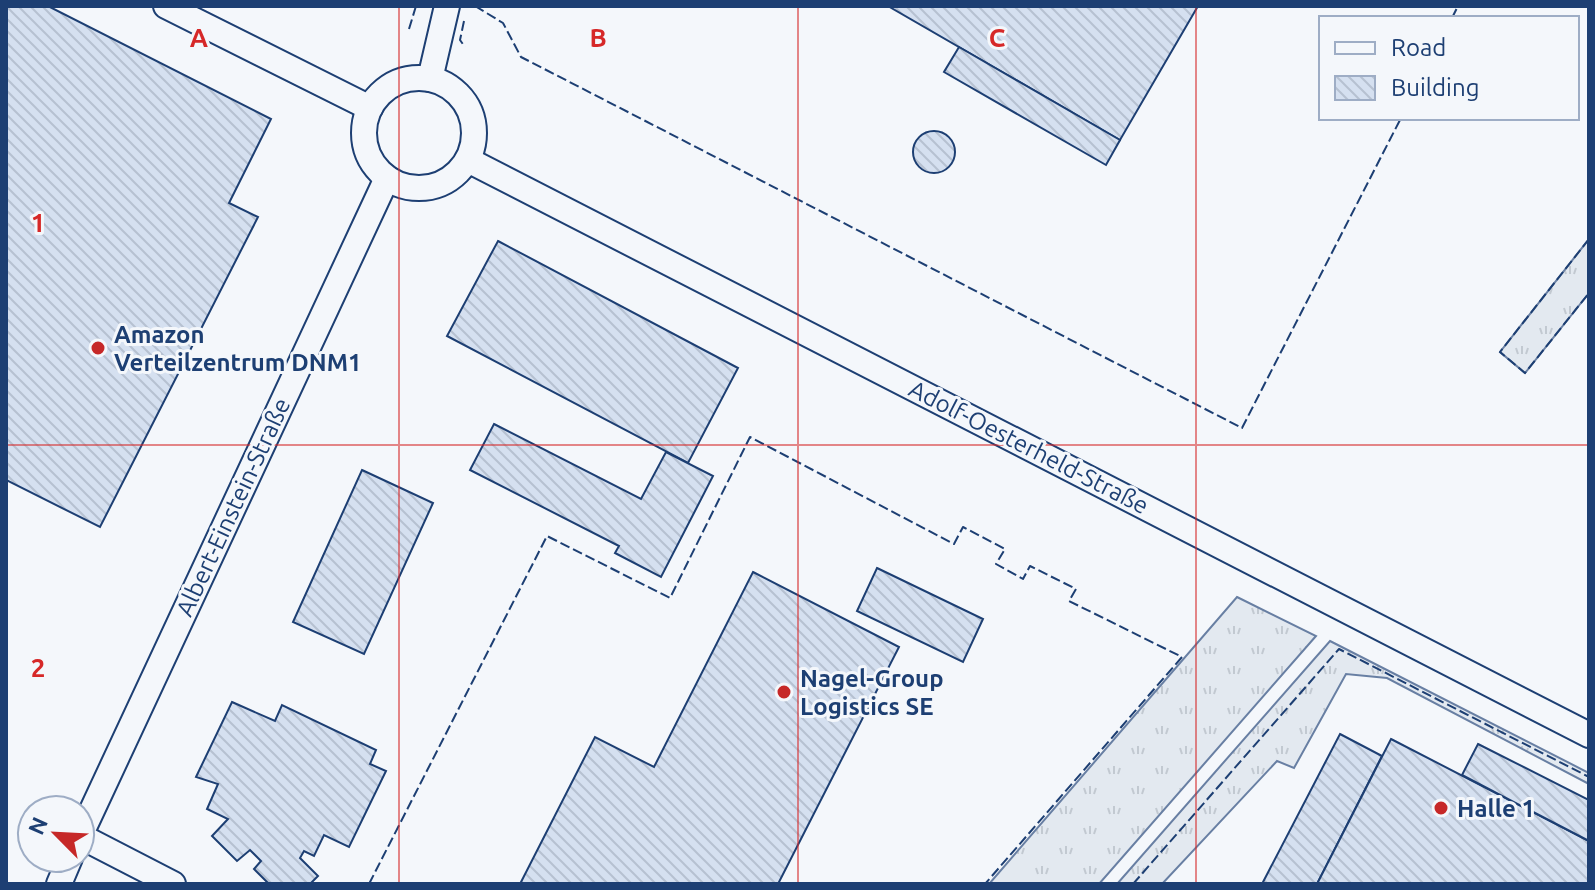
<svg xmlns="http://www.w3.org/2000/svg" width="1595" height="890" viewBox="0 0 1595 890" font-family="Ubuntu,sans-serif">
<style>
.grass{fill:url(#grass-tufts);stroke:#687fa3;stroke-width:2}
.building{fill:url(#building-back-hatch);stroke:#1d3f73;stroke-width:2}
.lines{fill:none;stroke-linecap:round;stroke-linejoin:round}
.minor-casing{stroke:#1d3f73;stroke-width:28}
.minor{stroke:#f4f7fb;stroke-width:24}
.fence{stroke:#1d3f73;stroke-width:2;stroke-dasharray:10 4;stroke-linecap:butt}
.grid{fill:none;stroke:#d62828;stroke-width:2;stroke-opacity:0.55}
.poi-dot{fill:#c62828;stroke:#f4f7fb;stroke-width:3}
.labels{text-anchor:middle;dominant-baseline:central;stroke-width:6;stroke-linejoin:round;paint-order:stroke}
.poi-label{font-size:24px;font-weight:bold;fill:#1d3f73;stroke:#f4f7fb;text-anchor:start}
.street-label{font-size:24px;fill:#1d3f73;stroke:#f4f7fb}
.grid-label{font-size:26px;text-anchor:middle;font-weight:bold;fill:#d62828;stroke:#f4f7fb;stroke-width:6;stroke-linejoin:round;paint-order:stroke}
</style>
<defs>
<pattern id="grass-tufts" width="24" height="20" patternUnits="userSpaceOnUse" patternTransform="scale(2)"><rect width="24" height="20" fill="#e3e9f0"/><path d="M3 7l-1-3M5 7V3M7 7l1-3M15 17l-1-3M17 17v-4M19 17l1-3" fill="none" stroke="#c2c9d1"/></pattern>
<pattern id="building-back-hatch" width="6" height="6" patternUnits="userSpaceOnUse" patternTransform="scale(2)"><rect width="6" height="6" fill="#d5e0f0"/><path d="M-1 5l2 2M0 0l6 6M5-1l2 2" fill="none" stroke="#b6c1d1"/></pattern>
</defs>
<rect width="100%" height="100%" fill="#f4f7fb"/>
<g class="grass">
<polygon points="1589,239 1589,293 1525,373 1500,352"/>
<polygon points="1237,597 1316,636 1099,884 989,884"/>
<polygon points="1330,641 1589,773 1589,784 1387,678 1346,674 1294,768 1277,761 1162,884 1117,884"/>
</g>
<g class="building">
<polygon points="6,6 48,6 271,119 229,203 258,217 100,527 6,480"/>
<polygon points="888,6 1198,6 1120,140"/>
<polygon points="959,47 1120,140 1106,165 944,72"/>
<circle cx="934" cy="152" r="21"/>
<polygon points="498,241 738,368 688,463 447,336"/>
<polygon points="494,424 641,499 666,452 713,476 661,577 615,553 619,546 470,470"/>
<polygon points="362,470 433,503 364,654 293,622"/>
<polygon points="877,568 983,619 963,662 857,611"/>
<polygon points="753,572 899,647 778,884 520,884 595,737 654,767"/>
<polygon points="232,702 275,721 282,705 376,750 370,764 386,771 349,847 324,835 314,856 304,851 300,858 318,876 310,884 269,884 254,869 261,861 250,850 237,861 212,836 228,819 207,809 218,784 196,777"/>
<polygon points="1340,734 1382,756 1317,884 1262,884"/>
<polygon points="1391,739 1589,841 1589,884 1317,884"/>
<polygon points="1478,744 1589,800 1589,841 1462,775"/>
</g>
<g class="lines">
<defs>
<g id="minor">
<polyline points="166,6 370,108"/>
<circle cx="419" cy="133" r="55"/>
<polyline points="430,79 447,6"/>
<polyline points="468,160 1589,735"/>
<polyline points="80,836 387,178"/>
<polyline points="80,836 173,884"/>
<polyline points="59,884 70,858"/>
</g>
</defs>
<use href="#minor" class="minor-casing"/>
<use href="#minor" class="minor"/>
<g class="fence">
<polyline points="475,6 503,23 521,57 1242,428 1401,118"/>
<polyline points="1452,18 1458,6"/>
<polyline points="464,21 460,40 465,47"/>
<polyline points="409,29 416,6"/>
<polyline points="1589,239 1500,352 1525,373 1589,293"/>
<polyline points="369,884 547,536 670,598 750,437 954,544 963,527 1005,549 996,564 1023,579 1030,566 1076,589 1069,601 1182,657 985,884"/>
<polyline points="1133,884 1339,649 1589,777"/>
</g>
</g>
<path class="grid" d="M399,6V884M798,6V884M1196,6V884M6,445H1589"/>
<g class="poi-dot">
<circle cx="98" cy="348" r="8"/>
<circle cx="784" cy="692" r="8"/>
<circle cx="1441" cy="808" r="8"/>
</g>
<g class="labels">
<g class="poi-label">
<text x="114" y="334">Amazon<tspan x="114" dy="28">Verteilzentrum DNM1</tspan></text>
<text x="800" y="678">Nagel-Group<tspan x="800" dy="28">Logistics SE</tspan></text>
<text x="1457" y="808">Halle 1</text>
</g>
<g class="street-label">
<text transform="translate(1029 447) rotate(27)">Adolf-Oesterheld-Straße</text>
<text transform="translate(233 507) rotate(-65)">Albert-Einstein-Straße</text>
</g>
</g>
<g class="grid-label">
<text x="199" y="47">A</text>
<text x="598" y="47">B</text>
<text x="997" y="47">C</text>
<text x="38" y="232">1</text>
<text x="38" y="677">2</text>
</g>
<rect width="1595" height="890" fill="none" stroke="#1d3f73" stroke-width="16"/>
<rect x="1319" y="16" width="260" height="104" fill="#f4f7fb" stroke="#9eadc5" stroke-width="2"/>
<rect x="1335" y="42" width="40" height="12" fill="#f4f7fb" stroke="#9eadc5" stroke-width="2"/>
<text x="1391" y="56" font-size="24" fill="#1d3f73">Road</text>
<rect x="1335" y="76" width="40" height="24" fill="url(#building-back-hatch)" stroke="#9eadc5" stroke-width="2"/>
<text x="1391" y="96" font-size="24" fill="#1d3f73">Building</text>
<g transform="translate(56 834) rotate(294)"><circle r="38" fill="#f4f7fb" stroke="#9eadc5" stroke-width="2"/>
<path d="M0-6L14 30L0 20L-14 30Z" fill="#c62828"/>
<text y="-12" font-size="22" font-weight="bold" text-anchor="middle" fill="#1d3f73">N</text>
</g>
</svg>
